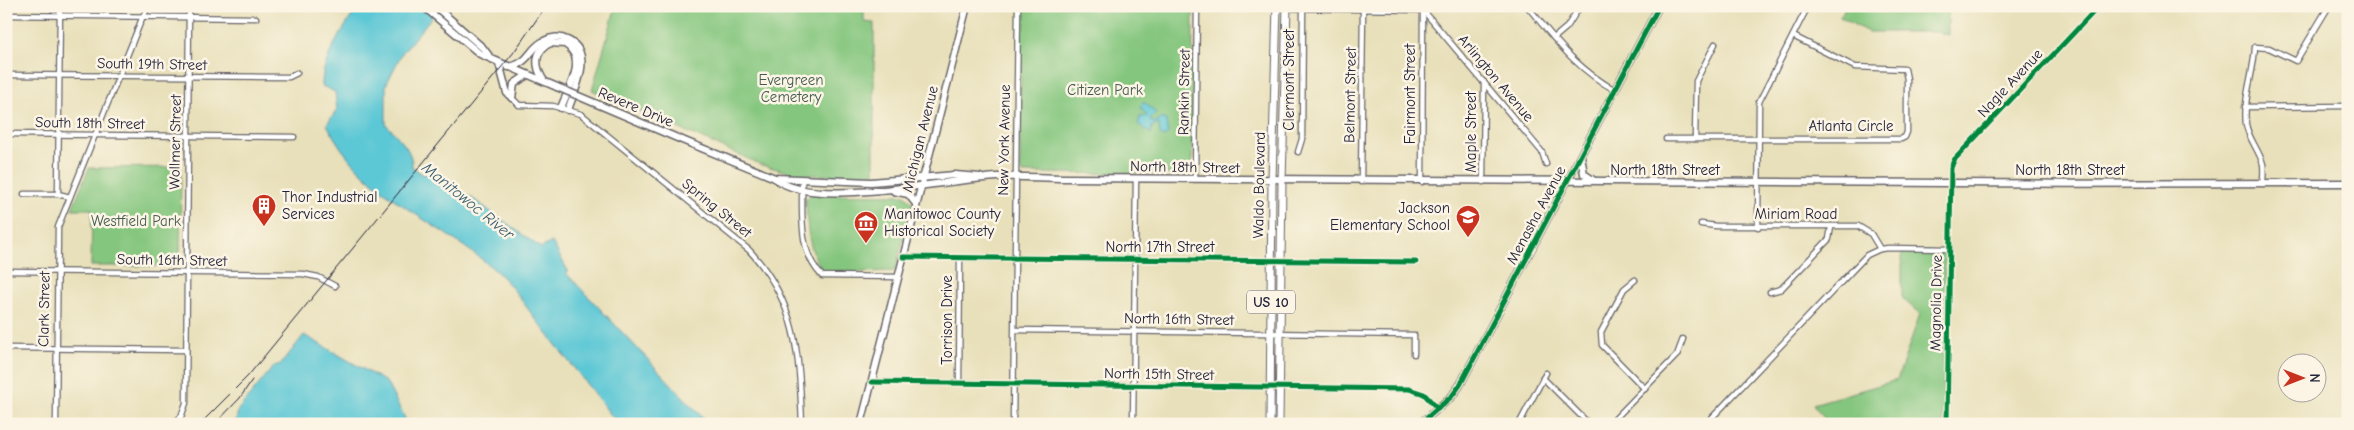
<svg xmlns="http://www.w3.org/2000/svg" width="2354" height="430" viewBox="0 0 2354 430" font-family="'Comic Neue',sans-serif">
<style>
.green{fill:#84c67e;stroke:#53745c}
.water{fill:#5bc7d5;stroke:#3e7488}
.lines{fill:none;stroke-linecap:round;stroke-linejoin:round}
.street-casing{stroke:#676467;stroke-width:7}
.secondary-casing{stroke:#676467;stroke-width:9}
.primary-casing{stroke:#676467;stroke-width:9}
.street{stroke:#fff;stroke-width:4.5}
.secondary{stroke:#fff;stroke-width:6}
.primary{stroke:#fff;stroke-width:7}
.rail{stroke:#22223b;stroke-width:1}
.secondary-bridge-casing{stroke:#676467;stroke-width:9;stroke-linecap:butt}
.secondary-bridge{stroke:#fff;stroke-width:6}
.cycleway-casing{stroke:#fcf5e5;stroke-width:8}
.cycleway{stroke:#00873e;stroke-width:5}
.labels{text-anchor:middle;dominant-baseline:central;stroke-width:5;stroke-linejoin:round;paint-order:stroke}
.shield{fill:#fcf5e5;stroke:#63616e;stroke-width:1}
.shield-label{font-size:14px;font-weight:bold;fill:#22223b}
.street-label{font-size:15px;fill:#22223b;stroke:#fcf5e5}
.park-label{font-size:15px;fill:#445b52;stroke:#fcf5e5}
.poi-label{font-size:15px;fill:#22223b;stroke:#fcf5e5;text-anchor:start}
.water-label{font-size:16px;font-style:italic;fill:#365c71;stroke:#fcf5e5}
</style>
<rect width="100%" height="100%" fill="#fcf5e5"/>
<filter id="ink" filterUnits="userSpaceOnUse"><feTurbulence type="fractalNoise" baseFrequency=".02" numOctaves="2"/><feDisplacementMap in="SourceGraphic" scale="10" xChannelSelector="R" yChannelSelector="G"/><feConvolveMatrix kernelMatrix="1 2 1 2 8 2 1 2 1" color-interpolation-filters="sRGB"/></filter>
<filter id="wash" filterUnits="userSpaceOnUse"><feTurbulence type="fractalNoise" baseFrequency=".0096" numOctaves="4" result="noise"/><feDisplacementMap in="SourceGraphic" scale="20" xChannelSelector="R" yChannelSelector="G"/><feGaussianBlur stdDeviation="1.12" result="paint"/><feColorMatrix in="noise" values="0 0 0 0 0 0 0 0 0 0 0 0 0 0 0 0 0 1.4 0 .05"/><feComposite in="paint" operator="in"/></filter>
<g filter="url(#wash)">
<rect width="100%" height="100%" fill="#e8e0ba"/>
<g class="green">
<polygon points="616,6 864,6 864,22 874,23 874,176 799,175 762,165 592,90"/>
<polygon points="1021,6 1193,6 1192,158 1190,172 1187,174 1023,173 1020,168"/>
<polygon points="1846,6 1948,6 1948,35 1937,32 1868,32 1840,17"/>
<polygon points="181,167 180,266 91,266 92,209 72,209 89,168"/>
<path d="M811,194L905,195L912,202V206L895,271L830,273L823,271C807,249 807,224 806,199Z"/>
<polygon points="1902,252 1941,252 1945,254 1943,424 1829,424 1813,404 1897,380 1920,314 1902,298"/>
</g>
<g class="water">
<path d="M358,6H441L402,53L386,85V124C397,137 413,149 412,167L424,175L430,168L541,248L552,242L568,271L566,273L709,424H618C591,390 565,356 538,322C525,306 513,286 497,272C441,222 360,195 327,124L337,110L335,92L322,86C322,56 343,31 358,6Z"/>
<polygon points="1144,102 1156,113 1150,119 1151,122 1158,122 1161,118 1166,120 1168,134 1165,137 1160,135 1159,124 1152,126 1151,134 1138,124 1140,117 1147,116 1140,107"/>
<polygon points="304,335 386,382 408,424 233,424 236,421 238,410 274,366 281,364"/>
</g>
</g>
<g filter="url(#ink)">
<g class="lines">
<defs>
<g id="street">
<polyline points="1421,6 1423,10 1422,182"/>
<path d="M1527,6C1555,39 1576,69 1615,90"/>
<polyline points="1277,8 1423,10 1542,152 1546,164"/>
<polyline points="6,15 256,18"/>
<polyline points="1554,38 1567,27 1580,6"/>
<polyline points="6,75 289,77 297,73"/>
<path d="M512,98L519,105L553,106L581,114L749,250C798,303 799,356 802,424"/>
<polyline points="2245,107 2348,106"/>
<polyline points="6,134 294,137"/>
<polyline points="1666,139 1901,139 1905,137 1907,132 1907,79 1905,69 1855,67 1793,36"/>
<polyline points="1695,139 1696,81 1715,44"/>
<polyline points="1298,152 1302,139 1303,8"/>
<polyline points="1195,179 1197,6"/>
<path d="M802,181C803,213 797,250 822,276L898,277"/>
<polyline points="1361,182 1363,9"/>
<polyline points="1483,182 1484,82"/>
<path d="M2263,183C2263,177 2264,170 2263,164C2259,150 2248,138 2246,124C2243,97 2254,73 2255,47L2269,48L2296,61L2329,6"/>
<polyline points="24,194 58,194 70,197"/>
<polyline points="58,194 60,6"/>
<polyline points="1701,224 1716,226 1858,226 1871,234 1880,249"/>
<polyline points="1758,227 1759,102 1808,6"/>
<polyline points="903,257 1416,262"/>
<polyline points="6,271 303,274 318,277 335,286"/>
<polyline points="1635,280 1624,289 1601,332 1602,345 1645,389"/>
<polyline points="1770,292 1781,289 1829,239 1831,227"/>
<polyline points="1015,330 1414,335 1414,354"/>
<polyline points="6,348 186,350"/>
<polyline points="1543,378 1589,424"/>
<polyline points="872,382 1409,389 1424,394 1438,409"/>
<polyline points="959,383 960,258"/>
<polyline points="56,424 58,227 143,16 149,6"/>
<polyline points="172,424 181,417 186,403 189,6"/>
<polyline points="1013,424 1018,6"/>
<polyline points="1133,424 1136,179"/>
<polyline points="1519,424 1546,373"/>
<polyline points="1610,424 1677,355 1683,339"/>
<polyline points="1706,424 1867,255 1880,249 1889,248 1950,249"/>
<polyline points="1947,424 1951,168 1954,160 2099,6"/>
</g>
<g id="secondary">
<polyline points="423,6 480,54 557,87"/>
<polyline points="435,6 483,48 489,56"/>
<polyline points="499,63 507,93 512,98"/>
<path d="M508,67C532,62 527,50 544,41C551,37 560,36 567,40C595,52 575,89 568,110"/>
<path d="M544,81C535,67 533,52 550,43L565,44C589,59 568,88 561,108"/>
<polyline points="512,98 514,84 527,75"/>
<path d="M682,140L775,178C808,209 940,181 985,178C1011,175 1038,178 1064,178C1492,182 1920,185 2348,183"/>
<polyline points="1581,156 1584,174 1593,180"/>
<polyline points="775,178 871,182 955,175 980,177"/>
<polyline points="894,191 908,194 916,204"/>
<polyline points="861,424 967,6"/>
<polyline points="1420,424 1452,396 1460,385 1659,6"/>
</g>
<g id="primary">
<polyline points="1270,424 1272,180 1277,6"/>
<polyline points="1279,424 1282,181 1287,6"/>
</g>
</defs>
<use href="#street" class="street-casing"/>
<use href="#secondary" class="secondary-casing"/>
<use href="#primary" class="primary-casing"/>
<use href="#street" class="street"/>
<use href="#secondary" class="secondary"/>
<use href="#primary" class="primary"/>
<g class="rail">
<polyline points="200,424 248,376 514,52 546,6"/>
<polyline points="215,424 240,398 252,380"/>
</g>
<defs>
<polyline id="secondary-bridge" points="557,87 682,140"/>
</defs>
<use href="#secondary-bridge" class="secondary-bridge-casing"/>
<use href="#secondary-bridge" class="secondary-bridge"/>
<defs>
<g id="cycleway">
<polyline points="903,257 1416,262"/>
<polyline points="872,382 1409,389 1424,394 1438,409"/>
<polyline points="1420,424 1452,396 1460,385 1659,6"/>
<polyline points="1947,424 1951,168 1954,160 2099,6"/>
</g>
</defs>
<use href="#cycleway" class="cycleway-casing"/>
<use href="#cycleway" class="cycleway"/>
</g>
</g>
<defs>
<symbol id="building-pin" viewBox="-11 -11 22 30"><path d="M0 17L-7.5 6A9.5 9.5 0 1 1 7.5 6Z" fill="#c8321e" stroke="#fcf5e5"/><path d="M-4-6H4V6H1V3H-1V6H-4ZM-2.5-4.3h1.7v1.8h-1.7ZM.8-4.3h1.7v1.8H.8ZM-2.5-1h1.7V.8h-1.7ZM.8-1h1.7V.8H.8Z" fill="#fff"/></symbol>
<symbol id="school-pin" viewBox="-11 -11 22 30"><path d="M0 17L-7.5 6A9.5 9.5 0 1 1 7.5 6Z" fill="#c8321e" stroke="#fcf5e5"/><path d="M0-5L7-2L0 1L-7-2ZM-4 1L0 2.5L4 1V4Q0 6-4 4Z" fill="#fff"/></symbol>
<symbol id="museum-pin" viewBox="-11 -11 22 30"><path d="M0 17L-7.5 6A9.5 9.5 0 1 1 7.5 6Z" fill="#c8321e" stroke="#fcf5e5"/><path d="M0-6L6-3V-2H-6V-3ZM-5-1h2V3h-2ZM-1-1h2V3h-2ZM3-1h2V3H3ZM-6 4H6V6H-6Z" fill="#fff"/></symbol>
</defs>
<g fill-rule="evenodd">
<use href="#building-pin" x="250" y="192" width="28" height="38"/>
<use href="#school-pin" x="1454" y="203" width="28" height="38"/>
<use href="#museum-pin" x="852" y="209" width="28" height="38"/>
</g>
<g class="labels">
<rect class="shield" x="1247" y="290.5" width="48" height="23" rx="4"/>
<g class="shield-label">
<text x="1271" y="302">US 10</text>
</g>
<g class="street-label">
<text transform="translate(152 64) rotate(1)">South 19th Street</text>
<text transform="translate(1496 78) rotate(50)">Arlington Avenue</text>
<text transform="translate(1289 80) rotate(-90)">Clermont Street</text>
<text transform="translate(2010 83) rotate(-47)">Nagle Avenue</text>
<text transform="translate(1184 92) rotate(-89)">Rankin Street</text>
<text transform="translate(1410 94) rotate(-90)">Fairmont Street</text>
<text transform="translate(1350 95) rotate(-89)">Belmont Street</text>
<text transform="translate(636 107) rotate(23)">Revere Drive</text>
<text transform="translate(90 123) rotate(1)">South 18th Street</text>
<text x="1851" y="126">Atlanta Circle</text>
<text transform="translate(1471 132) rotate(-90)">Maple Street</text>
<text transform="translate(920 139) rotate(-76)">Michigan Avenue</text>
<text transform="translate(1004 140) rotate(-89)">New York Avenue</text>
<text transform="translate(175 142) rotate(-89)">Wollmer Street</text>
<text transform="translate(1185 167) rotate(1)">North 18th Street</text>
<text x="1665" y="170">North 18th Street</text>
<text x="2070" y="170">North 18th Street</text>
<text transform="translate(1259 185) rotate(-89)">Waldo Boulevard</text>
<text transform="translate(717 208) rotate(39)">Spring Street</text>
<text x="1796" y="214">Miriam Road</text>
<text transform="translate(1536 215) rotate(-62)">Menasha Avenue</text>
<text x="1160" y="247">North 17th Street</text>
<text transform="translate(172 260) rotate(1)">South 16th Street</text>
<text transform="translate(1936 303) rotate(-89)">Magnolia Drive</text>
<text transform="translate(44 309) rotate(-89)">Clark Street</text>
<text transform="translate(1179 319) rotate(1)">North 16th Street</text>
<text transform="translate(947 320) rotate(-90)">Torrison Drive</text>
<text transform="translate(1159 374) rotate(1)">North 15th Street</text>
</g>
<g class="park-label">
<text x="791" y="80">Evergreen<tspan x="791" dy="17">Cemetery</tspan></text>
<text x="1105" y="90">Citizen Park</text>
<text x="136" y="221">Westfield Park</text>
</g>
<g class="poi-label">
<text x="282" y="197">Thor Industrial<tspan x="282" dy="17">Services</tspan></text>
<text x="1450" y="208" text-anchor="end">Jackson<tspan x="1450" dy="17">Elementary School</tspan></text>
<text x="884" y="214">Manitowoc County<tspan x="884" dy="17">Historical Society</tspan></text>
</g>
<g class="water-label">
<text transform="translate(468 201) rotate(39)">Manitowoc River</text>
</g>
</g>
<rect width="2354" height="430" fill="none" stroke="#fcf5e5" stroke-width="25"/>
<g transform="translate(2302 378) rotate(90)"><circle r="24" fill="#fcf5e5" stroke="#a5a1a1"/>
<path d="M0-4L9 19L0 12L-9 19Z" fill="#c8321e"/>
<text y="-8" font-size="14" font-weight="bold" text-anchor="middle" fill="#22223b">N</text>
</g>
</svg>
